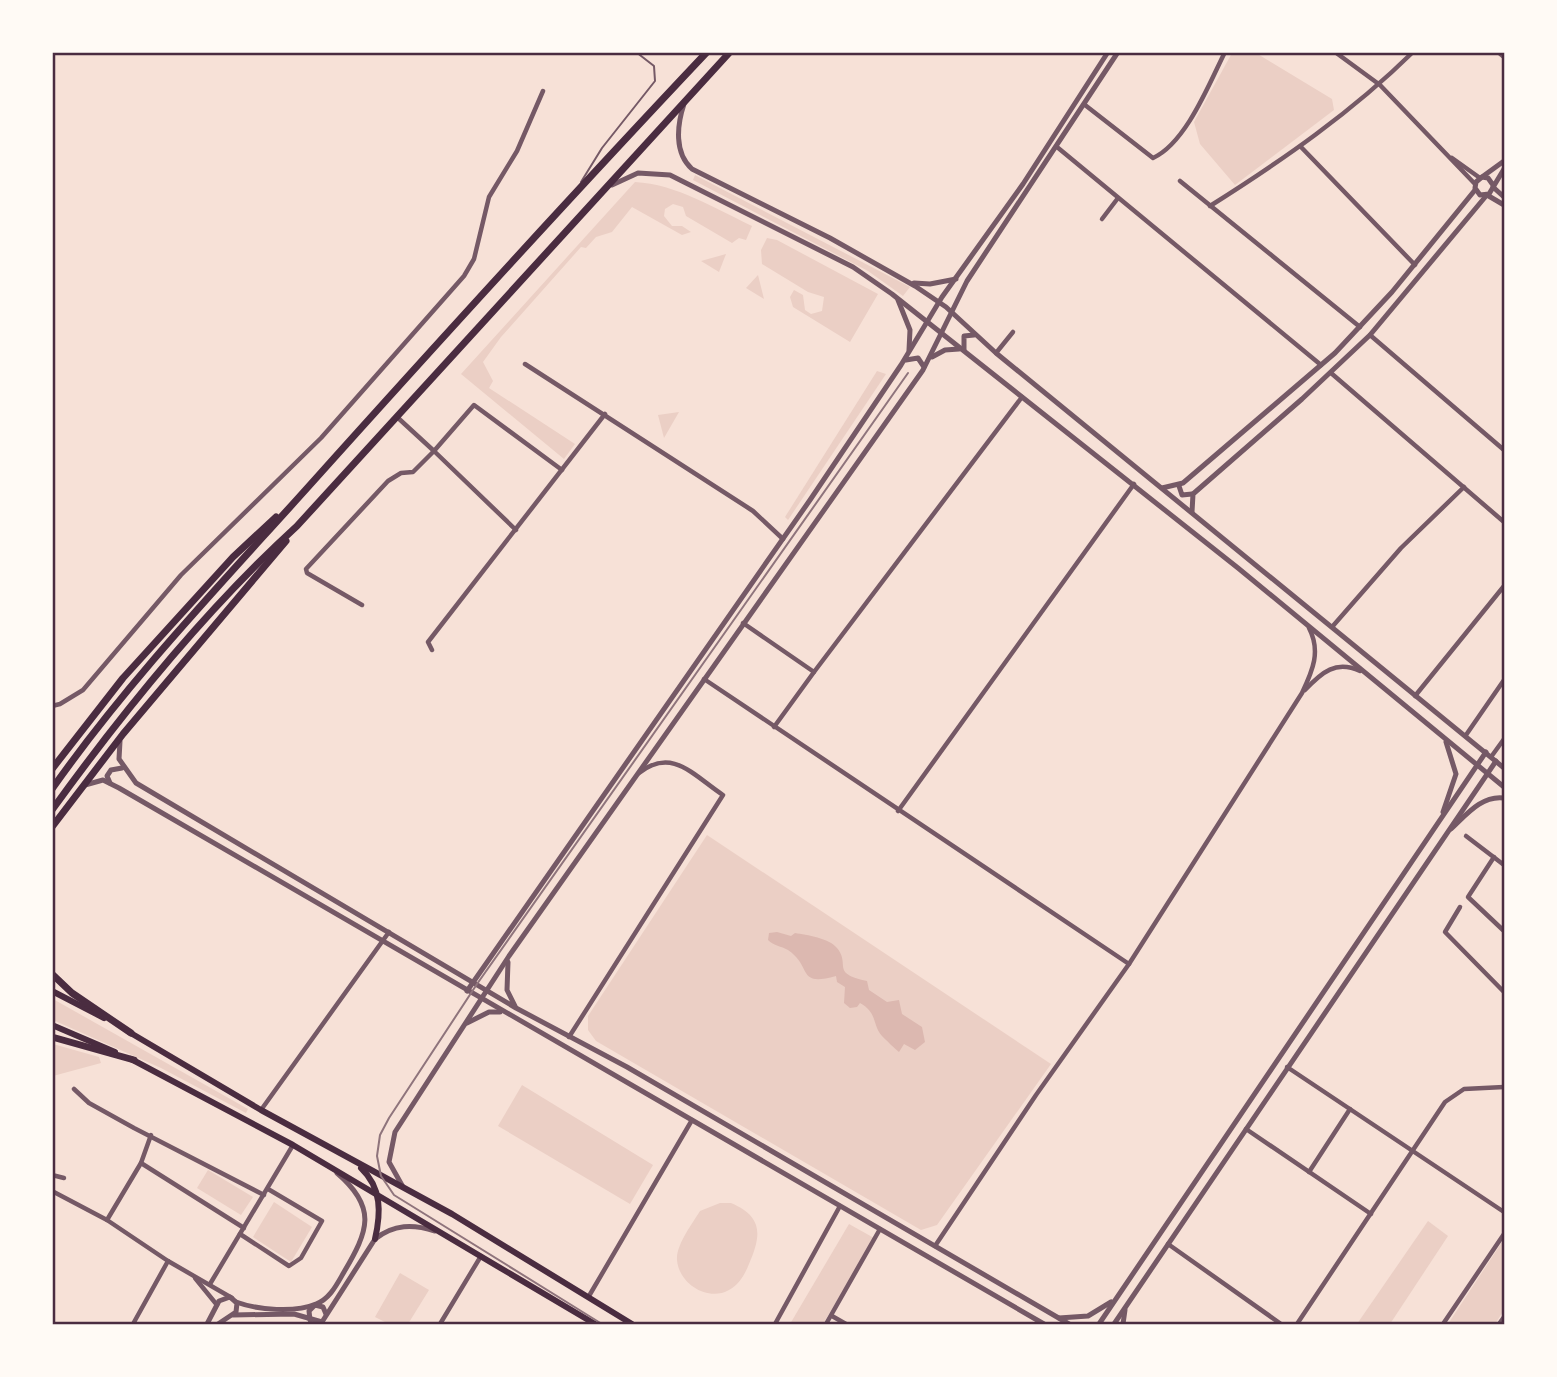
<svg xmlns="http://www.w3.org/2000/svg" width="1557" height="1377" viewBox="0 0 1557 1377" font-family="Commissioner,sans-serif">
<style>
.green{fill:#ebcfc5}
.water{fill:#dcb8b0}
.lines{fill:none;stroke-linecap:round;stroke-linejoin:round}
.service{stroke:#755966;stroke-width:2}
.minor{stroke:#755966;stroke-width:4.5}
.tertiary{stroke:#755966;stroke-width:5}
.primary{stroke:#4a2c40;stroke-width:6}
.trunk{stroke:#4a2c40;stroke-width:7}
.tram{stroke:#8f747c;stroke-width:2}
.neatline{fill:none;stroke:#4a2c40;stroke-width:2.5}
</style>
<rect width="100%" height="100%" fill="#f7e1d7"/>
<g class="green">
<polygon points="1232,53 1256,53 1332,99 1334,110 1235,185 1200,144 1194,122"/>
<polygon points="695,175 910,287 903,296 868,271 693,180"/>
<path d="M635,182C676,184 716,209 752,226L746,240L739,238L732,243L686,216L683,207L673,204L665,209L664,216L672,226H682L691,232L682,235L632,207L612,232L596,237L586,248L581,247L501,337L483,362L493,381L489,388L575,444L564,459L461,374Z"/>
<polygon points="767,238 777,240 878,294 850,342 793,307 790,297 794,290 803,295 805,310 811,314 822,311 824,297 808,292 762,264 761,250"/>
<polygon points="726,254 719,272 701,261"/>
<polygon points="758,275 764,299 746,288"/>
<polygon points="877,371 886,374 788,520 785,517"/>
<polygon points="679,412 664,438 658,415"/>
<polygon points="707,835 1051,1064 937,1225 921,1230 596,1041 588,1030 588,1016"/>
<polygon points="53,999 248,1109 246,1113 161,1068 53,1020"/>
<polygon points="53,1044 99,1057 101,1063 53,1076"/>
<polygon points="522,1085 653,1165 630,1204 498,1126"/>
<polygon points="208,1170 253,1197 241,1215 197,1188"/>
<polygon points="274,1202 312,1227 291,1262 253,1237"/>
<path d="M731,1203C764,1217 761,1236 749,1264C745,1274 739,1285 729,1290C708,1302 679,1284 677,1260C676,1245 692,1224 700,1211L720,1203Z"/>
<polygon points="1428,1221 1448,1236 1390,1324 1357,1324"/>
<polygon points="849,1224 874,1238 823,1324 790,1324"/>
<polygon points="1504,1239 1504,1310 1495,1324 1448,1324"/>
<polygon points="400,1273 429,1290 408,1324 389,1324 375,1317"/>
</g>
<path class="water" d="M777,932L791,936L795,933C807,935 829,938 837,948C851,965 830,973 867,981L869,990L887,1002L899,1000L902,1014L922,1027L925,1042L915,1050L904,1044L899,1052C896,1050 885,1039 882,1036C872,1025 878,1013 860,1003L857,1007L850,1008L844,1003L845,987L837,982L836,976C796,987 813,967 788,950C781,946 774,946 768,940L769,933Z"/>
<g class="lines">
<polyline class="service" points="581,182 602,148 655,81 654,66 636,52"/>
<g class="minor">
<polyline points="1335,52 1380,85 1475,184"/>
<polyline points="1498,52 1504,57"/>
<path d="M1085,105L1153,158C1186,143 1209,84 1225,52"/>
<polyline points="1057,147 1321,365"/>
<polyline points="1301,147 1415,265"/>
<polyline points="1452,158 1480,178"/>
<polyline points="1180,181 1360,327"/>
<path d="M1210,206C1283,160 1352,112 1413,52"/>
<polyline points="1102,219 1118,198"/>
<polyline points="1370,335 1504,450"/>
<polyline points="996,353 1013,332"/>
<polyline points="525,364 753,511 783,539"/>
<polyline points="1331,373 1504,522"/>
<polyline points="516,530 434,451 474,405 562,470"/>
<polyline points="362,605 307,573 306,569 388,481 401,473 413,472 434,451 397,417"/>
<polyline points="743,623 814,672 1022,397"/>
<polyline points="1332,627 1401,548 1464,487"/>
<polyline points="432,650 428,642 605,414"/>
<polyline points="704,679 1129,964"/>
<path d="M1305,690C1322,672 1336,660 1360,671"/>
<polyline points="1415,696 1504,586"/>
<polyline points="52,706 60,704 83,690 181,575 321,438 464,276 474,259 489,197 517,151 543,91"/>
<polyline points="774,727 814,672"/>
<polyline points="1466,735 1504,680"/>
<polyline points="1491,757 1504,739"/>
<polyline points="898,811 1134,484"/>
<polyline points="1466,836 1504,865"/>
<polyline points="1494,857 1468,897 1504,931"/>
<polyline points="1460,907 1445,932 1504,992"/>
<path d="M569,1037L723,795C693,775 672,747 639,773"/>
<polyline points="1287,1067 1504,1212"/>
<polyline points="74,1089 89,1103 134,1128 264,1195"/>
<polyline points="261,1110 389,932"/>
<polyline points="1246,1129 1371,1214"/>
<polyline points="141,1163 151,1135"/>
<polyline points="1309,1172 1350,1109"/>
<polyline points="52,1175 64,1178"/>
<polyline points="52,1191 107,1220 168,1261 232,1298"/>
<polyline points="107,1220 141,1163 244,1228"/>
<polyline points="240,1234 289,1266 301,1258 322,1221 268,1189"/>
<polyline points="1168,1244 1281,1324"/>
<path d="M935,1246L1036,1095L1129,964L1302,693C1313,670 1321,651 1309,628"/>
<polyline points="195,1278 217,1305"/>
<polyline points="210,1284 293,1145"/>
<polyline points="589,1296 692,1120"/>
<polyline points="832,1316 846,1324"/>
<polyline points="133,1324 168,1261"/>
<polyline points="440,1324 481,1256"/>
<polyline points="775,1324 840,1206"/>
<polyline points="826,1324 880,1229"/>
<polyline points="1297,1324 1445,1102 1464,1089 1504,1087"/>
<polyline points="1443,1324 1504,1234"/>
<polyline points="1499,1324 1504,1317"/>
</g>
<g class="tertiary">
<path d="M684,104C677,125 674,153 692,169L830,238L915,286L946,307L996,353L1504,768"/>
<polyline points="1482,177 1504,161"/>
<polyline points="612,185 638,173 670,175 853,267 892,294 1238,568 1504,787"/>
<polyline points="1493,185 1488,178 1482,177 1476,182 1475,188 1480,195 1489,194 1504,169"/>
<polyline points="1493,187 1504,197"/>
<polyline points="1487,195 1504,205"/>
<polyline points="914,283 930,284 956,279"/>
<polyline points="898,300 910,330 909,350"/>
<polyline points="964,350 964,336 974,335"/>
<polyline points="932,357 945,350 959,349"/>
<polyline points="906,360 918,358 924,367"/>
<polyline points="1179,486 1182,495 1192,494"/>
<polyline points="1162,488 1183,483 1335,353 1392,292 1475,190"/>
<polyline points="1192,512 1193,494 1302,399 1370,335 1486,196"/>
<polyline points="120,741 119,759 136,783 516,1008 627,1067 1069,1324"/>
<polyline points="110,783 107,776 111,770 122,768"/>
<polyline points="85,785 103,780 119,788 1044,1324"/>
<polyline points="1443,812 1456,774 1446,742"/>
<path d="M1451,829C1466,815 1482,795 1504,798"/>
<polyline points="508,962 507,990 515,1006"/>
<polyline points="467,991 810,500 901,365 942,297 1023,184 1108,52"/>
<polyline points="467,1023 489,1012 500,1012"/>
<polyline points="403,1187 389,1162 395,1132 509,956 923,370 967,281 1118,52"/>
<path d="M236,1302C258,1310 295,1313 316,1304C330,1299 337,1284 344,1272C368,1231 378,1208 337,1173"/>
<path d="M233,1315L294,1314L322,1322L375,1239C394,1224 413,1224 435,1231"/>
<polyline points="1059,1318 1088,1316 1111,1302"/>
<polyline points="310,1320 309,1311 315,1305 323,1307 326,1314"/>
<polyline points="207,1324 219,1301 230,1297 237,1303 236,1312 218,1324"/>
<polyline points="1099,1324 1486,752"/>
<polyline points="1114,1324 1496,761"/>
<polyline points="1123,1324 1125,1310"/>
</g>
<g class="primary">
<polyline points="52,991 104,1018"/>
<polyline points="52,1025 115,1052"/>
<polyline points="129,1032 261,1110 452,1214 632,1324"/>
<polyline points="131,1059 293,1145 595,1324"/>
<path d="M361,1168C382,1188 381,1213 375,1239"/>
</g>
<g class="trunk">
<polyline points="52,769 123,678 233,557 276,517"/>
<path d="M52,789C128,681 221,584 309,486C440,340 572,195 707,52"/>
<path d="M52,810C125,709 205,610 297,526L730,52"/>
<polyline points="52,827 123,734 286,541"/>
<polyline points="52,974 72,993 131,1033"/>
<polyline points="52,1037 134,1060"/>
</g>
<polyline class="tram" points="602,1324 394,1195 381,1176 377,1156 380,1135 389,1118 477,984 908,373"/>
</g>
<rect width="1557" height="1377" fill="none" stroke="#fffaf5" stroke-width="108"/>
<rect x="54" y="54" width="1449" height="1269" class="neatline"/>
</svg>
